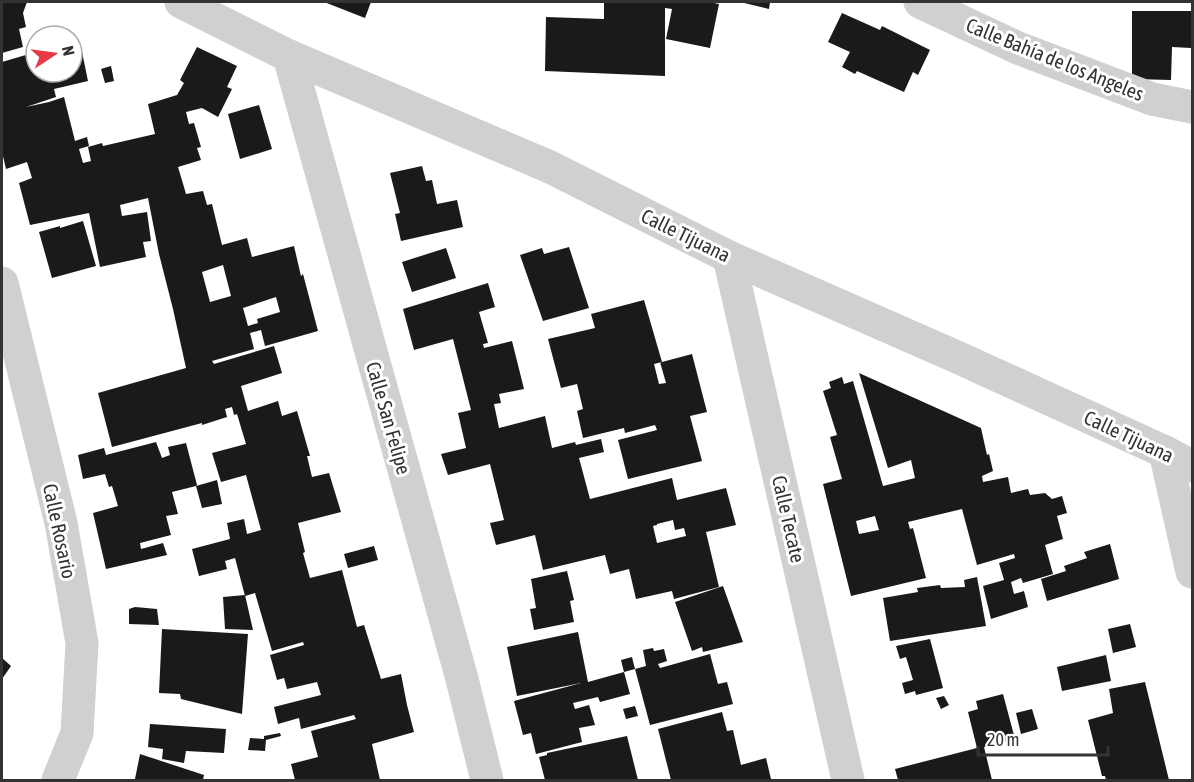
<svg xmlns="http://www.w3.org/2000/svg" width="1194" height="782" viewBox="0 0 1194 782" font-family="'Asap Condensed',sans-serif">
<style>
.building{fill:#1a1a1a;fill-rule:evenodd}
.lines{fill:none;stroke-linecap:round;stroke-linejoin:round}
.street{stroke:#d0d0d0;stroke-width:33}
.labels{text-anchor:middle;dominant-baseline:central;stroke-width:6;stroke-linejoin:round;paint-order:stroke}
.street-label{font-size:20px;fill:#333;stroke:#fff}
</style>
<rect width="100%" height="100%" fill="#fff"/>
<g class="building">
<polygon points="2,2 27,2 23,13 26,27 19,29 23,47 2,53"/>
<polygon points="324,2 371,2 365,18"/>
<polygon points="604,2 709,2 719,4 710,48 666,39 672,9 665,8 665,76 545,71 546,17 604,19"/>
<polygon points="740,2 770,2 769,9"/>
<polygon points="1132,11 1192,11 1192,46 1191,48 1172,47 1171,80 1132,79"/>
<polygon points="842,13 880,30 882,26 930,50 918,75 913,72 904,92 857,71 855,74 842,67 850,52 828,42"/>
<path d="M81,47L88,81L54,89L56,97L26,107L49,102L64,97L75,141L87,137L89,146L79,149L83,163L91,161L88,147L102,143L103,146L155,134L148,104L177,95L184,83L180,80L197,47L237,66L227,87L232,89L218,117L202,108L186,112L189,124L194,123L201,147L197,148L201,160L178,167L184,187L186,194L203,191L207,205L212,204L222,245L247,238L252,257L294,246L301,276L303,274L318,331L265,346L261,330L250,333L254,349L212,361L214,364L274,346L282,373L241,386L248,411L278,401L282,416L297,411L310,456H307L312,477L329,473L341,512L298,523L305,552L303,553L310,578L342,570L357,627L364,625L381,679L401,674L407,705L414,732L372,744L380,780H295L291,764L318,757L311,731L356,719L354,715L301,729L299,718L278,724L274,707L321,695L317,682L287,689L284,678L277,680L270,655L304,645L303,642L272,651L255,593L245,596L235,558L225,561L227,569L199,576L192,549L230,539L227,523L244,519L247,534L261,530L246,475L221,482L212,453L246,444L237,414L234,415L232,407L225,409L227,417L202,425V423L112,447L98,393L186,368L173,309L159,254L148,198L120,205L122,216L147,212L151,241L143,242L146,257L100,267L89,213L30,225L19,183L32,178L27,162L6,169L2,152V62L36,52V72H41L43,78L52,76L51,72H72V49ZM223,265L231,296L210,302L202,272ZM276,297L280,312L257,319L258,323L248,326L243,308Z"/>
<polygon points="111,66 114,81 105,83 101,69"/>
<polygon points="259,105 272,149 240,159 228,114"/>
<polygon points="422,166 426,181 432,180 437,204 457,200 463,227 401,241 395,214 400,213 390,173"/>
<polygon points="83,221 96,266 52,278 39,232 60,226 60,228"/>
<polygon points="569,247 589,308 543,321 520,255 542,248 544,254"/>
<polygon points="446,248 456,278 412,292 402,262"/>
<path d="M488,283L495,307L479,312L488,343L483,344L484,348L512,341L524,389L499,394L501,403L494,404L499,428L545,416L552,448L575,442L576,445L601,439L604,452L579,458L590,499L672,478L677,500L726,488L736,525L706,532L719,587L674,599L672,591L636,599L629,569L610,574L605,555L543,570L535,535L496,545L490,523L504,520L490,464L448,475L441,454L466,448L458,413L471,410L453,339L414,350L403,309ZM673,520L675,530L684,528L686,536L657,543L653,526L657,525V524Z"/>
<path d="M644,300L662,362L692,354L707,412L690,416L702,461L628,479L618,440L657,430L655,425L625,433L624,428L583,438L577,411L583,409L577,384L561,388L548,339L595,328L591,314ZM660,362L666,383L659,384L654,364L662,362Z"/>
<path d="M859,373L981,428L987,455L989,454L993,471L982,476L983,482L1008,477L1011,493L1028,489L1030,495L1045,493L1052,499L1062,496L1067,513L1057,516L1063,539L1045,545L1053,574L1023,583L1021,578L1011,582L1014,594L1024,591L1028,607L991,619L983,586L1004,580L999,563L1015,558L1014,554L977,565L962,509L908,522L910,529L913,528L926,578L851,596L823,484L842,479L830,437L837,435L823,391L831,388L829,382L842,377L844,384L853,381L883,486L915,478L911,460L888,468ZM875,516L879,530L859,534L856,521Z"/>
<polygon points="156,442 162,458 170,455 168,447 186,443 197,485 196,486 217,480 222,504 202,508 196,486 172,492 178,514 166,516 171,535 140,543 141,549 163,543 167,555 106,569 93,513 118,506 112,486 109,487 105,474 83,479 78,455 104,448 106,455"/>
<polygon points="1110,544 1119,579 1047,601 1041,579 1066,571 1064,566 1087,558 1084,552"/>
<polygon points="374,546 378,560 348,568 344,554"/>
<polygon points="567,571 574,600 570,601 574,622 534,630 530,609 536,608 531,579"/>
<polygon points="977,577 986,626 890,641 883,598 918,592 917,588 940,585 941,588 965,587 964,580"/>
<polygon points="723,586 743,642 703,652 702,647 692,651 675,602"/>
<polygon points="245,595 253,630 225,629 223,597"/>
<polygon points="135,607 157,609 159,625 129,624 129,609"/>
<polygon points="1130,624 1136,647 1113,653 1108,629"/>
<polygon points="162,629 248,634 242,714 181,699 180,694 159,693"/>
<polygon points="578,632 588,682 624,672 630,694 600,702 598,697 573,703 575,709 589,705 595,725 579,728 582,742 536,754 531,733 523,735 514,701 581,683 517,696 507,647"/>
<polygon points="930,639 943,688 916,695 915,691 905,694 902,683 913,680 906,657 900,659 896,646"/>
<polygon points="653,648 654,651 664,649 667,661 658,664 660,668 710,654 718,684 727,682 733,704 650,725 635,669 624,672 621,660 632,657 635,669 646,666 643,650"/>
<polygon points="1106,655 1111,681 1062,691 1057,667"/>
<polygon points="2,658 11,666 2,679"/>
<polygon points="1145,682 1169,780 1106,780 1105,776 1102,776 1088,720 1113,713 1109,689"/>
<polygon points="1003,694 1015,739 984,747 992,780 898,780 895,769 977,748 968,712 978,709 976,701"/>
<polygon points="944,696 949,705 941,709 936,698"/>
<polygon points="635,706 638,716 626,719 623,709"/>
<polygon points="1032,709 1038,729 1021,734 1016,713"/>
<polygon points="722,712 727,731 733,730 741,765 766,758 771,779 765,780 671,780 658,729"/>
<polygon points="150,724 226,729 224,753 186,751 184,763 162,759 163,749 148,747"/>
<polygon points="280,733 281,736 266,740 265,751 248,750 250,738 264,739 264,736"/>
<polygon points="627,736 638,780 545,780 539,757 547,755 547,753"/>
<polygon points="140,754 204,775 203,780 136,780 135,779"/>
</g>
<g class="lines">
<g class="street">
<polyline points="181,2 289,56 550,167 729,257 957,357 1165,452 1192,466"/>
<polyline points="920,2 1018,48 1152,99 1192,107"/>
<polyline points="289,56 462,679 487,780"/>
<polyline points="729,257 848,780"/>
<polyline points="2,283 61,523 82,643 77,733 58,780"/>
<polyline points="1165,452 1192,572"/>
</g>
</g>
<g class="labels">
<g class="street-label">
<text transform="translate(1055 59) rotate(22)">Calle Bahía de los Angeles</text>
<text transform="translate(686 235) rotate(26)">Calle Tijuana</text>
<text transform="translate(389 418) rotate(74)">Calle San Felipe</text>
<text transform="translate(1129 436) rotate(25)">Calle Tijuana</text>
<text transform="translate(789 519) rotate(77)">Calle Tecate</text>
<text transform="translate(60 531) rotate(78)">Calle Rosario</text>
</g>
</g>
<rect width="1194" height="782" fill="none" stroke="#333333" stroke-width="6"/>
<g transform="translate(54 54) rotate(77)"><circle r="28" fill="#ffffff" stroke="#adadad" stroke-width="1.5"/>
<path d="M0-4.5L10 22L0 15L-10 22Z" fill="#e63946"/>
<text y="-9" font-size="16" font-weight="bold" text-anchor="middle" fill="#333333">N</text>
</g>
<path d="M978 746v9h130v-9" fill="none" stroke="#333333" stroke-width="3"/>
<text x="987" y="746" font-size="18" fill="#333333" stroke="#ffffff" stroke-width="4.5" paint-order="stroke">20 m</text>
</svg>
